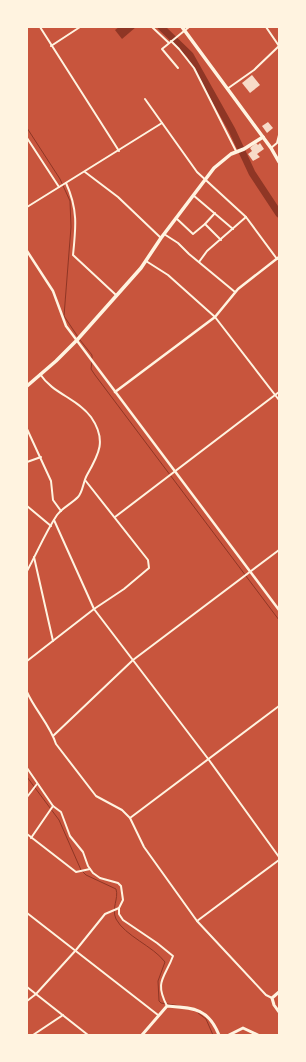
<svg xmlns="http://www.w3.org/2000/svg" width="306" height="1062" viewBox="0 0 306 1062" font-family="'Asap Condensed',sans-serif">
<style>
.water{fill:#8f3625}
.lines{fill:none;stroke-linecap:round;stroke-linejoin:round}
.stream{stroke:#8f3625;stroke-width:1}
.river{stroke:#8f3625;stroke-width:7}
.building{fill:#f7dbc8}
.minor{stroke:#fff3e0;stroke-width:2}
.tertiary{stroke:#fff3e0;stroke-width:2.5}
.secondary{stroke:#fff3e0;stroke-width:3}
.primary{stroke:#fff3e0;stroke-width:3.5}
</style>
<rect width="100%" height="100%" fill="#c8553d"/>
<polygon class="water" points="119,27 136,27 122,39 115,30"/>
<g class="lines">
<g class="stream">
<polyline points="27,128 60,179 70,201 71,227 64,316 78,337"/>
<polyline points="80,340 92,355 92,358"/>
<polyline points="92,361 91,369 95,375 279,620"/>
<path d="M27,777L59,820L81,870L86,875L116,889C119,899 111,908 116,919C125,936 153,946 165,962L158,981L159,1001L161,1003L187,1007"/>
<polyline points="198,1013 206,1019 213,1035"/>
</g>
<polyline class="river" points="161,27 190,55 232,130 252,173 279,214"/>
</g>
<g class="building">
<polygon points="252,75 260,85 250,93 242,83"/>
<polygon points="268,122 273,128 267,133 262,126"/>
<polygon points="256,143 258,145 260,143 264,149 257,154 260,157 253,161 248,154 252,151 250,148"/>
</g>
<g class="lines">
<g class="minor">
<polyline points="40,27 119,151"/>
<polyline points="152,27 169,43"/>
<polyline points="266,27 279,46"/>
<polyline points="171,41 179,49 194,68 236,151"/>
<polyline points="51,46 80,27"/>
<polyline points="178,68 162,49 189,27"/>
<polyline points="227,89 254,70 279,46"/>
<polyline points="145,99 197,172 246,217 277,259"/>
<polyline points="27,138 59,187"/>
<polyline points="271,148 277,143 279,135"/>
<polyline points="85,172 118,197 161,238"/>
<path d="M66,183C78,209 76,227 73,255L116,295"/>
<polyline points="193,195 233,229"/>
<polyline points="27,207 162,123"/>
<polyline points="215,213 205,224 221,240"/>
<polyline points="176,218 193,234 205,224"/>
<polyline points="164,234 178,243 189,254 235,292"/>
<polyline points="146,261 168,275 215,317 279,400"/>
<polyline points="199,262 207,251 246,217"/>
<polyline points="27,429 51,481 53,500 61,511"/>
<polyline points="27,462 41,457"/>
<polyline points="27,506 51,526"/>
<polyline points="115,517 279,392"/>
<polyline points="54,520 94,609 209,760 279,857"/>
<polyline points="34,557 53,641"/>
<path d="M27,571C37,553 45,533 57,515C62,508 71,504 78,497C83,492 83,482 87,475C99,454 107,440 91,417C77,398 53,394 40,374"/>
<polyline points="27,661 94,609 124,589 149,568 148,560 85,480"/>
<path d="M27,692C35,710 50,725 56,744L96,796L122,810L130,818L144,847L197,921L266,995L272,998"/>
<polyline points="53,736 133,660 279,550"/>
<path d="M27,768L53,806L61,812L70,836L83,852L88,866L93,873L100,878L118,883L121,886L123,900L119,908V914L123,920L157,943L173,956C165,978 154,981 167,1006"/>
<polyline points="27,797 37,784"/>
<polyline points="130,818 279,706"/>
<polyline points="27,834 76,872 90,869"/>
<polyline points="31,838 53,806"/>
<polyline points="27,913 158,1015"/>
<polyline points="197,921 279,860"/>
<polyline points="27,987 88,1035"/>
<polyline points="27,1001 36,994 76,950 105,914 119,908"/>
<polyline points="33,1035 63,1015"/>
</g>
<g class="tertiary">
<polyline points="27,251 53,291 66,326 279,610"/>
<polyline points="115,392 215,317 238,289 279,257"/>
</g>
<g class="secondary">
<polyline points="279,992 272,998 274,1005 279,1012"/>
<path d="M142,1035L167,1006C194,1008 208,1008 219,1035"/>
<polyline points="229,1035 243,1028 258,1035"/>
</g>
<g class="primary">
<polyline points="182,27 271,148 279,162"/>
<polyline points="27,386 56,361 77,340 141,268 161,238 214,168 231,154 244,149 263,137"/>
</g>
</g>
<rect width="306" height="1062" fill="none" stroke="#fff3e0" stroke-width="56"/>
</svg>
